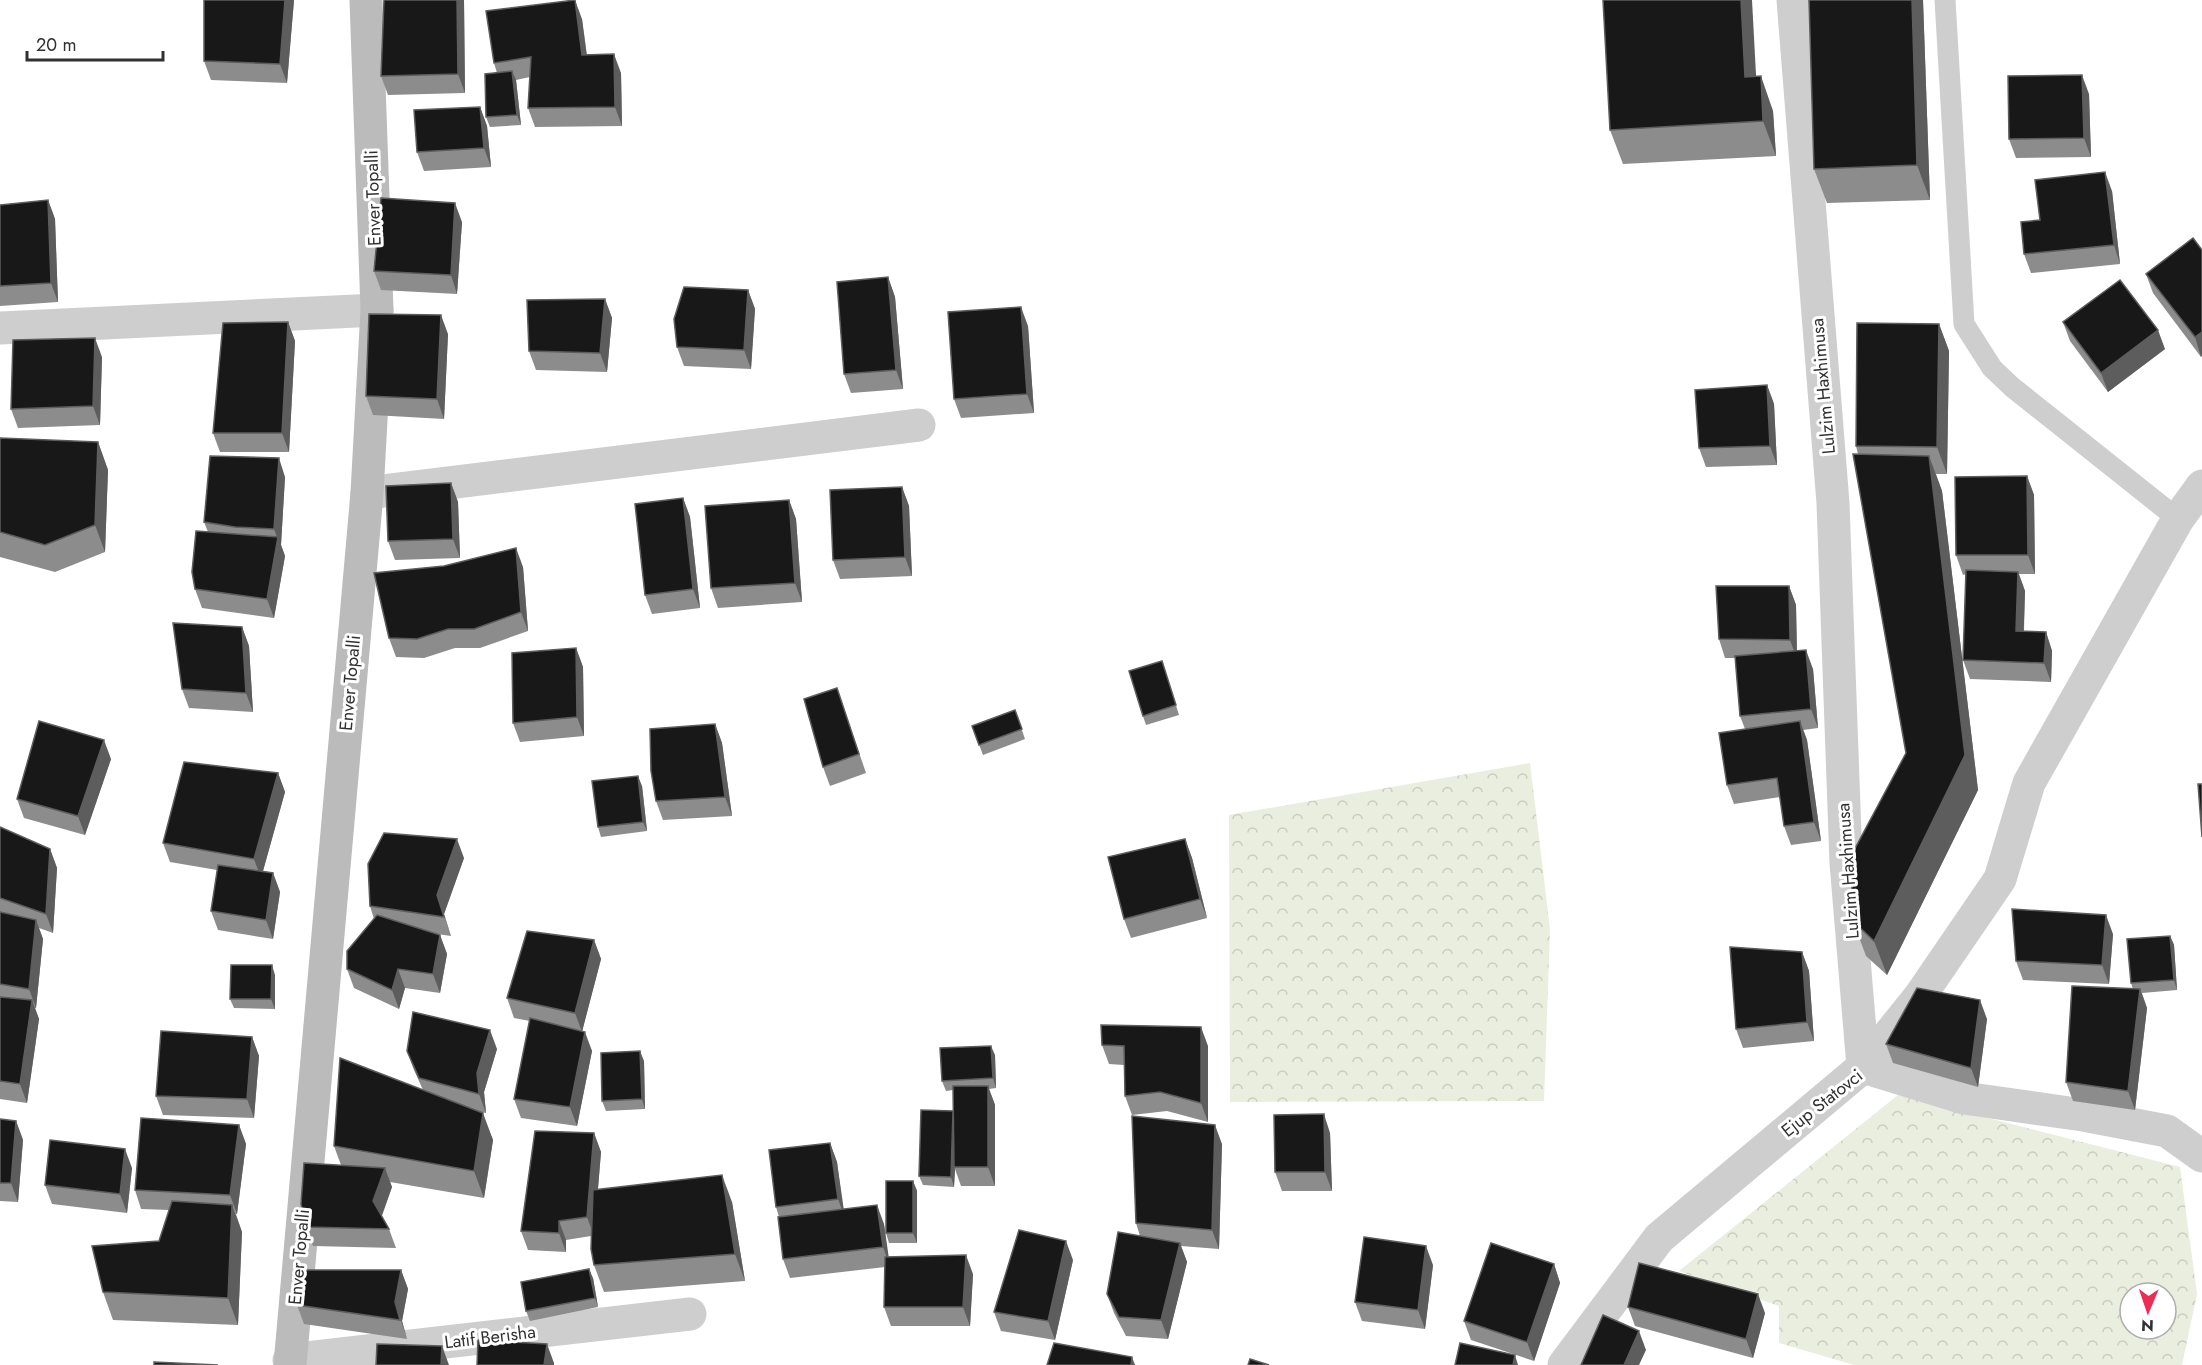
<svg xmlns="http://www.w3.org/2000/svg" width="2202" height="1365" viewBox="0 0 2202 1365" font-family="Jost,sans-serif">
<style>
.forest{fill:url(#forest-crowns);fill-rule:evenodd}
.lines{fill:none;stroke-linecap:round;stroke-linejoin:round}
.service{stroke:#cecece;stroke-width:21}
.minor{stroke:#cecece;stroke-width:33}
.secondary{stroke:#bbb;stroke-width:33}
.wall{fill:#8c8c8c}
.shaded-wall{fill:#5d5d5d}
.building{fill:#181818;stroke:#5d5d5d;stroke-width:1.5}
.labels{text-anchor:middle;dominant-baseline:central;stroke-width:6;stroke-linejoin:round;paint-order:stroke}
.street-label{font-size:18px;fill:#313131;stroke:#fff}
</style>
<defs>
<pattern id="forest-crowns" width="20" height="18" patternUnits="userSpaceOnUse" patternTransform="scale(1.5)"><rect width="20" height="18" fill="#e9eede"/><path d="M2 6a3 3 0 1 1 6 0M12 15a3 3 0 1 1 6 0" fill="none" stroke="#c8cdbf"/></pattern>
</defs>
<rect width="100%" height="100%" fill="#fff"/>
<g class="forest">
<polygon points="1530,763 1550,929 1544,1101 1230,1102 1229,815"/>
<path d="M1898,1095L2180,1167L2197,1294L2182,1365H1854L1779,1343V1306L1679,1271ZM2130,1293H2166V1329H2130Z"/>
</g>
<g class="lines">
<polyline class="service" points="1945,0 1964,324 1992,368 2012,387 2178,519"/>
<g class="minor">
<polyline points="1793,0 1833,503 1846,863 1863,1067"/>
<polyline points="0,328 377,310"/>
<polyline points="367,493 919,425"/>
<polyline points="1863,1067 1964,1098 2083,1115 2167,1131 2202,1156"/>
<polyline points="289,1360 690,1314"/>
<polyline points="1564,1365 1659,1238 1863,1067 1920,996 2000,879 2029,783 2178,519 2202,486"/>
</g>
<polyline class="secondary" points="290,1365 367,493 377,310 366,0"/>
</g>
<g class="wall">
<polygon points="294,0 287,83 211,80 204,61"/>
<polygon points="384,0 464,0 465,93 388,95 381,76"/>
<polygon points="1923,0 1930,200 1827,203 1814,169"/>
<polygon points="582,19 587,55 621,73 622,126 535,127 528,108 530,77 516,80 521,125 490,127 486,117 497,73 494,63"/>
<polygon points="1756,76 1773,111 1776,156 1623,164 1610,130"/>
<polygon points="2089,94 2091,157 2016,158 2009,139"/>
<polygon points="480,107 487,126 491,167 424,171 417,152"/>
<polygon points="2112,191 2120,264 2031,273 2024,254"/>
<polygon points="48,200 55,219 58,302 0,306 0,205"/>
<polygon points="462,222 457,294 381,290 374,271"/>
<polygon points="2193,238 2201,357 2153,293 2146,274"/>
<polygon points="888,277 895,297 903,389 851,393 844,374"/>
<polygon points="748,290 755,309 751,369 684,366 677,347"/>
<polygon points="605,299 612,318 607,372 536,370 529,351"/>
<polygon points="288,322 295,341 289,452 220,452 213,433"/>
<polygon points="2063,322 2165,349 2108,392 2070,341"/>
<polygon points="1939,324 1949,351 1947,474 1936,474 1942,491 1978,790 1887,975 1866,956 1853,921 1906,753 1858,454 1856,446"/>
<polygon points="1028,326 1034,413 961,418 954,399"/>
<polygon points="448,334 444,419 373,415 366,396"/>
<polygon points="102,357 100,425 18,428 11,409"/>
<polygon points="1767,385 1774,404 1777,465 1706,467 1699,448"/>
<polygon points="0,438 98,442 108,470 105,552 55,572 0,557"/>
<polygon points="2027,476 2034,495 2035,574 2019,574 2025,591 2024,631 2046,632 2052,651 2051,682 1970,679 1963,660 1966,574 1963,575 1956,555"/>
<polygon points="285,477 281,545 285,556 274,618 202,608 195,589 208,532 204,522"/>
<polygon points="451,483 458,502 460,558 395,560 388,541"/>
<polygon points="902,487 909,506 912,576 840,579 833,560"/>
<polygon points="683,498 690,517 700,608 652,614 645,595"/>
<polygon points="789,500 796,519 802,602 718,608 711,588"/>
<polygon points="523,567 528,631 480,648 455,648 424,658 396,657 389,638"/>
<polygon points="1789,586 1796,605 1797,651 1813,669 1818,728 1803,730 1807,740 1821,841 1791,845 1784,826 1780,797 1734,804 1727,785 1745,729 1740,716 1735,658 1725,658 1719,639"/>
<polygon points="242,627 249,646 253,712 189,708 182,689"/>
<polygon points="576,648 583,667 584,736 520,742 513,723"/>
<polygon points="1162,661 1179,715 1146,725 1143,716"/>
<polygon points="837,688 866,773 830,786 823,767"/>
<polygon points="1015,710 1025,739 983,755 972,726"/>
<polygon points="715,724 722,743 732,816 663,820 656,801"/>
<polygon points="111,759 85,835 24,818 17,799"/>
<polygon points="278,773 285,792 263,871 273,873 280,892 273,939 218,930 211,911 217,870 170,862 163,843"/>
<polygon points="642,786 647,831 601,837 598,827"/>
<polygon points="0,827 50,849 57,868 53,933 39,928 43,939 36,1008 35,1008 39,1019 27,1103 0,1099"/>
<polygon points="1185,839 1192,858 1207,918 1131,938 1124,919"/>
<polygon points="464,858 444,914 451,936 437,934 440,935 447,954 440,993 405,988 399,1009 354,988 347,969 374,919 370,906"/>
<polygon points="2113,934 2109,984 2023,980 2016,961"/>
<polygon points="2170,936 2174,945 2177,990 2142,993 2147,1008 2135,1110 2073,1101 2066,1082 2133,989 2131,983"/>
<polygon points="594,940 601,959 582,1031 592,1051 577,1126 521,1118 514,1099 530,1021 514,1018 507,998"/>
<polygon points="1802,952 1809,971 1814,1041 1743,1048 1736,1029"/>
<polygon points="275,975 275,1009 234,1008 230,999"/>
<polygon points="1987,1019 1978,1087 1893,1063 1886,1044"/>
<polygon points="252,1037 259,1056 254,1118 163,1115 156,1096"/>
<polygon points="1102,1045 1208,1046 1208,1122 1167,1111 1132,1115 1125,1096 1124,1065 1109,1064"/>
<polygon points="497,1049 484,1092 486,1113 481,1112 493,1140 484,1198 390,1182 392,1187 382,1216 389,1229 396,1248 313,1246 306,1227 341,1165 334,1146 423,1090 414,1070 407,1051"/>
<polygon points="995,1055 996,1088 989,1089 995,1105 995,1186 961,1186 955,1169 954,1187 923,1185 919,1176 954,1113 953,1090 946,1091 942,1081"/>
<polygon points="644,1061 645,1109 606,1111 602,1101"/>
<polygon points="0,1119 16,1121 23,1140 18,1202 0,1201"/>
<polygon points="239,1125 246,1144 237,1214 236,1214 242,1232 238,1325 113,1320 103,1292 159,1241 169,1210 141,1209 135,1190"/>
<polygon points="594,1133 601,1152 598,1189 732,1202 745,1281 604,1292 594,1265 591,1236 566,1240 566,1252 528,1250 521,1231"/>
<polygon points="1330,1133 1332,1191 1282,1191 1275,1172"/>
<polygon points="830,1143 837,1162 843,1209 884,1224 888,1257 973,1274 970,1326 891,1326 884,1307 885,1267 790,1278 783,1259 779,1217 776,1207"/>
<polygon points="1222,1144 1219,1249 1181,1246 1187,1262 1168,1339 1126,1336 1114,1313 1107,1294 1140,1236 1136,1223"/>
<polygon points="132,1168 127,1213 52,1204 45,1185"/>
<polygon points="913,1181 917,1191 917,1243 889,1243 886,1233"/>
<polygon points="1073,1260 1055,1340 1001,1331 994,1312"/>
<polygon points="1554,1264 1560,1283 1534,1361 1471,1340 1464,1321"/>
<polygon points="1433,1265 1425,1329 1362,1321 1355,1302"/>
<polygon points="401,1270 408,1289 402,1321 407,1339 304,1324 297,1305"/>
<polygon points="593,1278 598,1307 530,1321 526,1311"/>
<polygon points="1628,1307 1765,1313 1753,1358 1635,1326"/>
</g>
<g class="shaded-wall">
<polygon points="285,0 294,0 287,83 280,64"/>
<polygon points="457,0 464,0 464,1 465,93 458,74"/>
<polygon points="575,0 582,19 589,74 582,55"/>
<polygon points="1741,0 1752,0 1758,112 1745,77"/>
<polygon points="1912,0 1923,0 1930,200 1917,165"/>
<polygon points="614,54 621,73 622,126 615,107"/>
<polygon points="512,71 516,80 521,125 517,115"/>
<polygon points="2082,75 2089,94 2091,157 2084,138"/>
<polygon points="1761,76 1773,111 1776,156 1763,121"/>
<polygon points="480,107 487,126 491,167 484,148"/>
<polygon points="2105,172 2112,191 2120,264 2114,245"/>
<polygon points="48,200 55,219 58,302 51,283"/>
<polygon points="455,203 462,222 457,294 451,275"/>
<polygon points="888,277 895,297 903,389 896,370"/>
<polygon points="748,290 755,309 751,369 744,350"/>
<polygon points="605,299 612,318 607,372 600,353"/>
<polygon points="1021,307 1028,326 1034,413 1027,394"/>
<polygon points="441,315 448,334 444,419 437,399"/>
<polygon points="288,322 295,341 289,452 282,433"/>
<polygon points="1939,324 1949,351 1947,474 1937,447"/>
<polygon points="2158,330 2165,349 2108,392 2101,373"/>
<polygon points="2202,332 2202,356 2201,357 2195,337"/>
<polygon points="95,338 102,357 100,425 93,406"/>
<polygon points="1767,385 1774,404 1777,465 1770,446"/>
<polygon points="98,442 108,470 105,552 95,525"/>
<polygon points="1929,456 1942,491 1978,790 1887,975 1874,941 1965,755"/>
<polygon points="279,458 285,477 281,545 285,556 274,618 267,599 278,540 274,529"/>
<polygon points="2027,476 2034,495 2035,574 2028,555"/>
<polygon points="451,483 458,502 460,558 453,539"/>
<polygon points="902,487 909,506 912,576 905,557"/>
<polygon points="683,498 690,517 700,608 693,589"/>
<polygon points="789,500 796,519 802,602 795,583"/>
<polygon points="516,548 523,567 528,631 521,612"/>
<polygon points="2018,572 2025,591 2023,650 2016,631"/>
<polygon points="1789,586 1796,605 1797,659 1790,640"/>
<polygon points="242,627 249,646 253,712 246,693"/>
<polygon points="2046,632 2052,651 2051,682 2044,663"/>
<polygon points="576,648 583,667 584,736 577,717"/>
<polygon points="1806,650 1813,669 1818,728 1811,709"/>
<polygon points="1800,721 1807,740 1821,841 1814,822"/>
<polygon points="715,724 722,743 732,816 725,797"/>
<polygon points="104,740 111,759 85,835 78,816"/>
<polygon points="278,773 285,792 261,878 254,859"/>
<polygon points="638,776 642,786 647,831 643,822"/>
<polygon points="457,839 464,858 444,914 451,936 437,895"/>
<polygon points="1185,839 1192,858 1207,918 1200,899"/>
<polygon points="50,849 57,868 53,933 46,914"/>
<polygon points="273,873 280,892 273,939 266,920"/>
<polygon points="2106,915 2113,934 2109,984 2102,965"/>
<polygon points="36,920 43,939 36,1008 29,989"/>
<polygon points="440,935 447,954 440,993 433,974"/>
<polygon points="2170,936 2174,945 2177,990 2174,980"/>
<polygon points="594,940 601,959 582,1032 575,1013"/>
<polygon points="1802,952 1809,971 1814,1041 1807,1022"/>
<polygon points="272,965 275,975 275,1009 271,999"/>
<polygon points="398,969 405,988 399,1009 392,990"/>
<polygon points="2140,989 2147,1008 2135,1110 2128,1091"/>
<polygon points="32,1000 39,1019 27,1103 20,1084"/>
<polygon points="1980,1000 1987,1019 1978,1087 1971,1068"/>
<polygon points="1201,1027 1208,1046 1208,1122 1201,1103"/>
<polygon points="490,1030 497,1049 484,1092 486,1113 479,1094 477,1073"/>
<polygon points="585,1032 592,1051 577,1126 570,1107"/>
<polygon points="252,1037 259,1056 254,1118 247,1099"/>
<polygon points="991,1046 995,1055 996,1088 993,1078"/>
<polygon points="640,1051 644,1061 645,1109 642,1099"/>
<polygon points="988,1086 995,1105 995,1186 988,1167"/>
<polygon points="953,1111 956,1121 954,1167 955,1169 954,1187 951,1177"/>
<polygon points="483,1113 493,1140 484,1198 474,1171"/>
<polygon points="1324,1114 1330,1133 1332,1191 1325,1172"/>
<polygon points="16,1121 23,1140 18,1202 11,1183"/>
<polygon points="239,1125 246,1144 237,1214 230,1195"/>
<polygon points="1215,1125 1222,1144 1219,1249 1212,1230"/>
<polygon points="594,1133 601,1152 594,1236 587,1217"/>
<polygon points="830,1143 837,1162 845,1218 838,1199"/>
<polygon points="125,1149 132,1168 127,1213 120,1194"/>
<polygon points="385,1168 392,1187 380,1220 373,1201"/>
<polygon points="722,1175 732,1202 745,1281 735,1254"/>
<polygon points="913,1181 917,1191 917,1243 913,1233"/>
<polygon points="232,1205 242,1232 238,1325 228,1298"/>
<polygon points="877,1205 884,1224 890,1266 883,1247"/>
<polygon points="559,1221 566,1240 566,1252 559,1233"/>
<polygon points="1066,1241 1073,1260 1055,1340 1048,1321"/>
<polygon points="1180,1243 1187,1262 1168,1339 1161,1320"/>
<polygon points="1426,1246 1433,1265 1425,1329 1418,1310"/>
<polygon points="966,1255 973,1274 970,1326 963,1307"/>
<polygon points="1554,1264 1560,1283 1534,1361 1527,1342"/>
<polygon points="589,1269 593,1278 598,1307 595,1298"/>
<polygon points="401,1270 408,1289 402,1321 407,1339 395,1302"/>
<polygon points="1758,1294 1765,1313 1753,1358 1746,1339"/>
<polygon points="1639,1331 1646,1350 1639,1365 1624,1365"/>
<polygon points="547,1344 554,1363 554,1365 544,1365"/>
<polygon points="442,1346 449,1365 441,1365"/>
<polygon points="1515,1355 1518,1365 1513,1365"/>
<polygon points="1132,1357 1135,1365 1131,1365"/>
</g>
<g class="building">
<polygon points="204,0 285,0 280,64 204,61"/>
<polygon points="384,0 457,0 458,74 381,76"/>
<polygon points="575,0 582,55 614,54 615,107 528,108 531,57 494,63 486,11"/>
<polygon points="1603,0 1741,0 1745,77 1761,76 1763,121 1610,130"/>
<polygon points="1809,0 1912,0 1917,165 1814,169"/>
<polygon points="512,71 517,115 486,117 485,74"/>
<polygon points="2082,75 2084,138 2009,139 2008,76"/>
<polygon points="480,107 484,148 417,152 414,110"/>
<polygon points="2105,172 2114,245 2024,254 2021,222 2040,220 2035,180"/>
<polygon points="381,198 455,203 451,275 374,271"/>
<polygon points="48,200 51,283 0,286 0,205"/>
<polygon points="2193,238 2202,250 2202,332 2195,337 2146,274"/>
<polygon points="888,277 896,370 844,374 837,282"/>
<polygon points="2120,280 2158,330 2101,373 2063,322"/>
<polygon points="684,287 748,290 744,350 677,347 674,319"/>
<polygon points="605,299 600,353 529,351 527,300"/>
<polygon points="1021,307 1027,394 954,399 948,312"/>
<polygon points="369,314 441,315 437,399 366,396"/>
<polygon points="288,322 282,433 213,433 223,323"/>
<polygon points="1857,323 1939,324 1937,447 1856,446"/>
<polygon points="95,338 93,406 11,409 13,340"/>
<polygon points="1767,385 1770,446 1699,448 1695,390"/>
<polygon points="0,438 98,442 95,525 45,545 0,532"/>
<polygon points="1853,454 1929,456 1965,755 1874,941 1853,921 1851,856 1906,753"/>
<polygon points="210,456 279,458 274,529 235,527 204,522"/>
<polygon points="2027,476 2028,555 1956,555 1955,477"/>
<polygon points="451,483 453,539 388,541 386,486"/>
<polygon points="902,487 905,557 833,560 830,490"/>
<polygon points="683,498 693,589 645,595 635,504"/>
<polygon points="789,500 795,583 711,588 705,506"/>
<polygon points="196,531 278,537 267,599 195,589 192,572"/>
<polygon points="516,548 521,612 474,629 448,629 417,639 389,638 374,573 444,566"/>
<polygon points="1966,570 2018,572 2016,631 2046,632 2044,663 1963,660"/>
<polygon points="1716,586 1789,586 1790,640 1719,639"/>
<polygon points="173,623 242,627 246,693 182,689"/>
<polygon points="576,648 577,717 513,723 512,653"/>
<polygon points="1806,650 1811,709 1740,716 1735,656"/>
<polygon points="1162,661 1176,705 1143,716 1129,671"/>
<polygon points="837,688 859,754 823,767 804,699"/>
<polygon points="1015,710 1022,729 979,745 972,726"/>
<polygon points="39,721 104,740 78,816 17,799"/>
<polygon points="1800,721 1814,822 1784,826 1777,778 1727,785 1719,733"/>
<polygon points="715,724 725,797 656,801 651,771 650,729"/>
<polygon points="184,762 278,773 254,859 163,843"/>
<polygon points="638,776 643,822 598,827 592,781"/>
<polygon points="2198,784 2202,784 2202,837"/>
<polygon points="0,827 50,849 46,914 0,898"/>
<polygon points="384,833 457,839 437,895 444,917 370,906 368,864"/>
<polygon points="1185,839 1200,899 1124,919 1108,857"/>
<polygon points="218,865 273,873 266,920 211,911"/>
<polygon points="2012,909 2106,915 2102,965 2016,961"/>
<polygon points="0,912 36,920 29,989 0,984"/>
<polygon points="377,915 440,935 433,974 398,969 392,990 347,969 347,951"/>
<polygon points="527,931 594,940 575,1013 507,998"/>
<polygon points="2170,936 2174,980 2131,983 2127,939"/>
<polygon points="1730,947 1802,952 1807,1022 1736,1029"/>
<polygon points="231,965 272,965 271,999 230,999"/>
<polygon points="2072,986 2140,989 2128,1091 2066,1082"/>
<polygon points="1917,988 1980,1000 1971,1068 1886,1044"/>
<polygon points="0,997 32,1000 20,1084 0,1081"/>
<polygon points="413,1012 490,1030 477,1073 479,1094 419,1078 407,1051"/>
<polygon points="530,1018 585,1032 570,1107 514,1099"/>
<polygon points="1101,1025 1201,1027 1201,1103 1160,1092 1125,1096 1124,1046 1102,1045"/>
<polygon points="161,1031 252,1037 247,1099 156,1096"/>
<polygon points="991,1046 993,1078 942,1081 940,1048"/>
<polygon points="640,1051 642,1099 602,1101 601,1053"/>
<polygon points="340,1058 483,1113 474,1171 334,1146"/>
<polygon points="953,1086 988,1086 988,1167 954,1167"/>
<polygon points="921,1110 953,1111 951,1177 919,1176"/>
<polygon points="1324,1114 1325,1172 1275,1172 1274,1115"/>
<polygon points="1132,1116 1215,1125 1212,1230 1136,1223"/>
<polygon points="141,1118 239,1125 230,1195 135,1190"/>
<polygon points="0,1119 16,1121 11,1183 0,1183"/>
<polygon points="535,1131 594,1133 587,1217 559,1221 559,1233 521,1231"/>
<polygon points="50,1140 125,1149 120,1194 45,1185"/>
<polygon points="830,1143 838,1199 776,1207 769,1150"/>
<polygon points="304,1163 385,1168 373,1201 389,1229 306,1227 301,1204"/>
<polygon points="722,1175 735,1254 594,1265 591,1249 593,1190"/>
<rect x="886" y="1181" width="27" height="52"/>
<polygon points="172,1201 232,1205 228,1298 103,1292 92,1246 159,1241"/>
<polygon points="877,1205 883,1247 783,1259 778,1217"/>
<polygon points="1019,1230 1066,1241 1048,1321 994,1312"/>
<polygon points="1118,1232 1180,1243 1161,1320 1119,1317 1107,1294"/>
<polygon points="1364,1237 1426,1246 1418,1310 1355,1302"/>
<polygon points="1491,1243 1554,1264 1527,1342 1464,1321"/>
<polygon points="966,1255 963,1307 884,1307 885,1257"/>
<polygon points="1639,1263 1758,1294 1746,1339 1628,1307"/>
<polygon points="589,1269 595,1298 526,1311 521,1282"/>
<polygon points="298,1270 401,1270 395,1302 400,1320 297,1305"/>
<polygon points="1603,1315 1639,1331 1624,1365 1581,1365"/>
<polygon points="478,1340 547,1344 544,1365 477,1365"/>
<polygon points="1054,1343 1132,1357 1131,1365 1047,1365"/>
<polygon points="1460,1343 1515,1355 1513,1365 1455,1365"/>
<polygon points="377,1344 442,1346 441,1365 376,1365"/>
<polygon points="1250,1359 1269,1365 1248,1365"/>
<polygon points="154,1362 218,1365 154,1365"/>
</g>
<g class="labels">
<g class="street-label">
<text transform="translate(373 198) rotate(-92)">Enver Topalli</text>
<text transform="translate(1823 386) rotate(-95)">Lulzim Haxhimusa</text>
<text transform="translate(350 683) rotate(-85)">Enver Topalli</text>
<text transform="translate(1848 871) rotate(-94)">Lulzim Haxhimusa</text>
<text transform="translate(1822 1103) rotate(-38)">Ejup Statovci</text>
<text transform="translate(299 1257) rotate(-85)">Enver Topalli</text>
<text transform="translate(490 1337) rotate(-7)">Latif Berisha</text>
</g>
</g>
<g transform="translate(2148 1311) rotate(182)"><circle r="28" fill="#ffffff" stroke="#adadad" stroke-width="1.5"/>
<path d="M0-4.5L10 22L0 15L-10 22Z" fill="#ec2e54"/>
<text y="-9" font-size="16" font-weight="bold" text-anchor="middle" fill="#313131">N</text>
</g>
<path d="M27 51v9h136v-9" fill="none" stroke="#313131" stroke-width="3"/>
<text x="36" y="51" font-size="18" fill="#313131" stroke="#ffffff" stroke-width="4.5" paint-order="stroke">20 m</text>
</svg>
